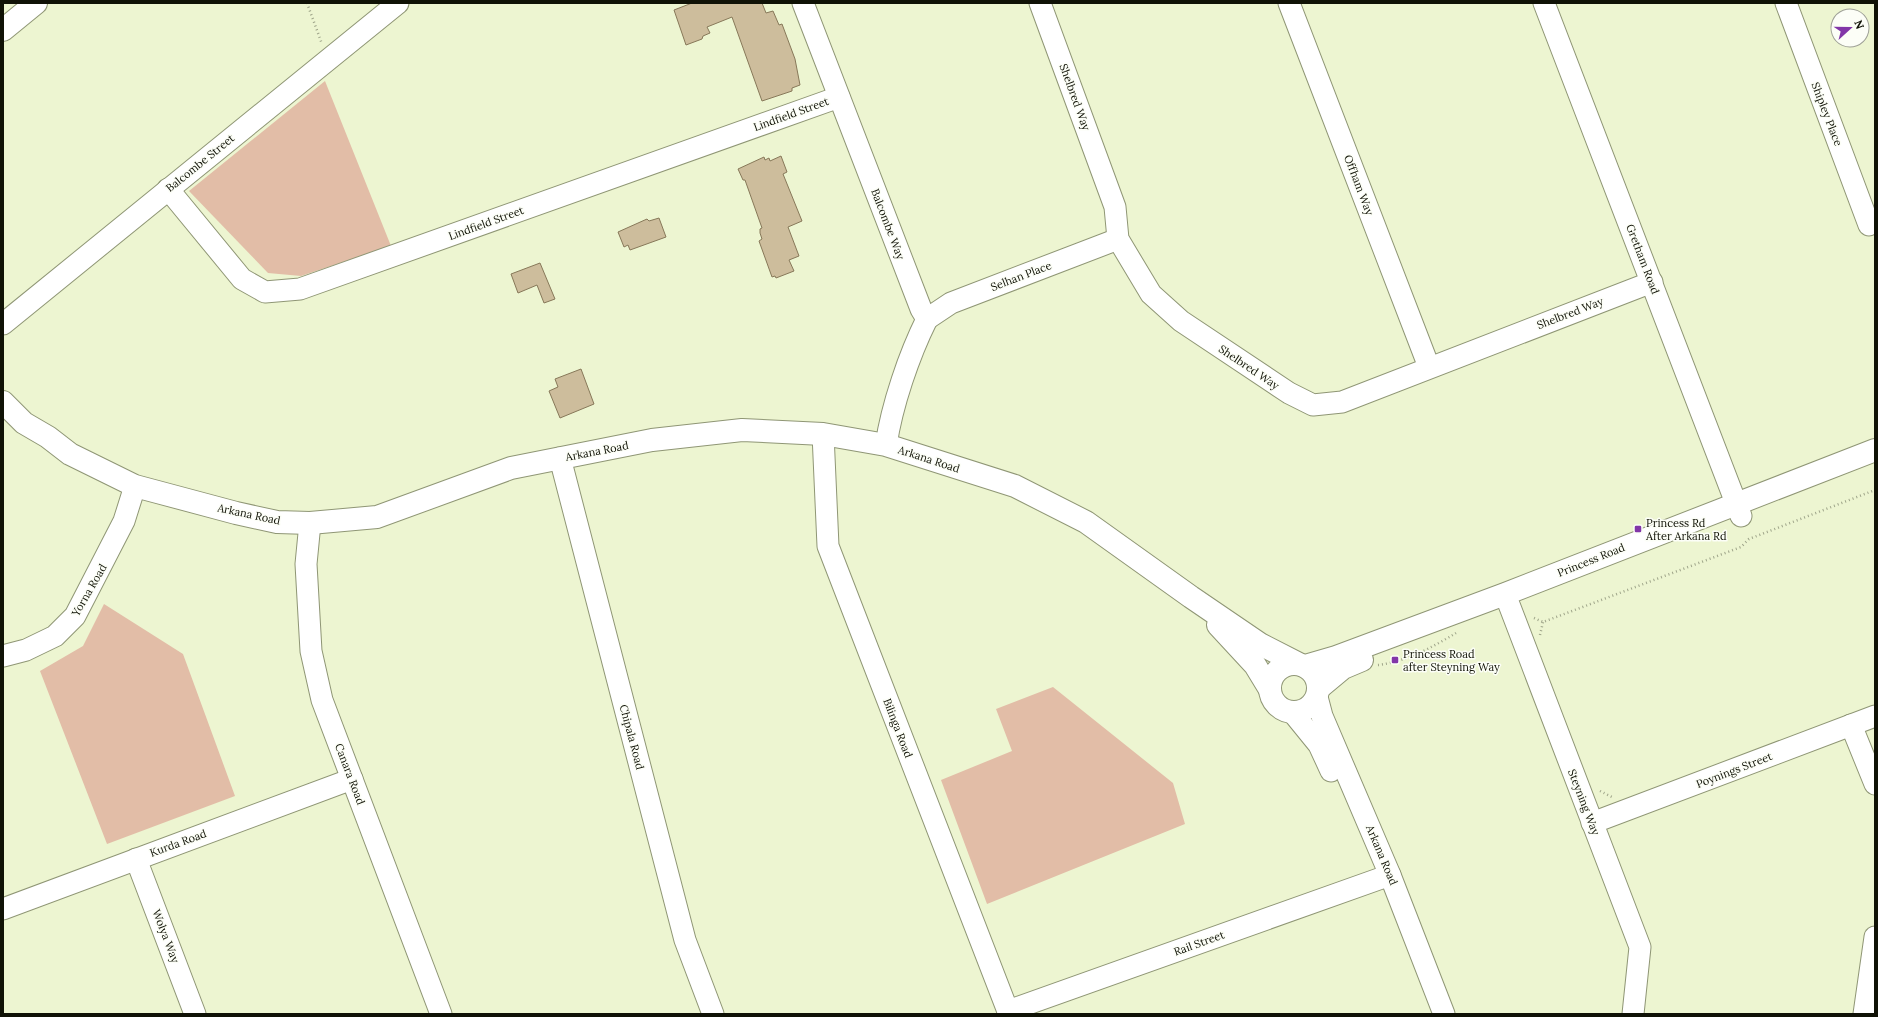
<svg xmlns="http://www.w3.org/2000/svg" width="1878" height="1017" viewBox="0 0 1878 1017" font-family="Lora,serif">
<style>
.green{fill:#e2bda7}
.building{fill:#cdbd9c;stroke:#877859}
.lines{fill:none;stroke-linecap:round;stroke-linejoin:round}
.minor-casing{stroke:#8f9675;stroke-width:23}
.major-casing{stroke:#8f9675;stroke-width:24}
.highway-casing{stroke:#8f9675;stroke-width:24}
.path{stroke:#9fa58a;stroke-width:2.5;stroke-dasharray:1 3;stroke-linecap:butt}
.minor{stroke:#fff;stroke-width:21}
.major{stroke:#fff;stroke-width:22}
.highway{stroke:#fff;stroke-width:22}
.poi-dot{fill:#8236a8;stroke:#fcfef7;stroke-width:1.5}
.labels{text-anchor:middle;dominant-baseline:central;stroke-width:3;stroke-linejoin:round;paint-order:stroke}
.street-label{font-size:11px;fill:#101206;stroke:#fcfef7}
.poi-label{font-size:11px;fill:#101206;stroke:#fcfef7;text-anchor:start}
</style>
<rect width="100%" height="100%" fill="#edf5d1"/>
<g class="green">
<polygon points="325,81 391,246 301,276 268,273 189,191"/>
<polygon points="104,604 183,654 235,796 107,844 40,671 83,646"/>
<polygon points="1053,687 1173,783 1185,824 987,904 941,780 1012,751 996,709"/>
</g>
<g class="building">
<polygon points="692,3 762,3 766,13 773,11 779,25 782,24 795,59 800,85 792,88 792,91 762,101 732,17 707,27 710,33 703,36 702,39 686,45 674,10"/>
<polygon points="781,156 787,172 783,174 802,221 788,227 799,256 789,260 794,271 776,278 775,276 772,277 759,241 762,239 760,233 760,229 762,228 745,180 743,180 738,169 764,157 765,160 769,158 770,161"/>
<polygon points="659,218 666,237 630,250 628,245 624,247 618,232 647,219 649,221"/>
<polygon points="540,263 555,299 544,303 537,285 518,293 511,274"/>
<polygon points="581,369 594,404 560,418 549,391 558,387 555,379"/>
</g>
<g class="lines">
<defs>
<g id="minor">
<path d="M803,3L921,309L927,319C909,355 892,405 886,445"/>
<polyline points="1040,3 1115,207 1118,239 1151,294 1181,321 1289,393 1313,405 1342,402 1652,282"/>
<polyline points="1289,3 1429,367"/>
<polyline points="1544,3 1741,516"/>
<polyline points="1786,3 1869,225"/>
<polyline points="168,189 242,279 265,292 300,289 839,97"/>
<polyline points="927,319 951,303 1118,239"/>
<polyline points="3,324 398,3"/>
<polyline points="823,434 828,546 1009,1014"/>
<polyline points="560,458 685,940 713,1014"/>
<polyline points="310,523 306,564 311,651 322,700 441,1014"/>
<polyline points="1505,594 1640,947 1633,1014"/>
<polyline points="3,656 26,650 55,636 75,616 124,521 135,486"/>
<polyline points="1317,697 1322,716 1390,875 1444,1014"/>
<polyline points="1293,713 1319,745 1331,771"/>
<polyline points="1851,725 1875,784"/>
<polyline points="1592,823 1875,716"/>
<polyline points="136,859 195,1014"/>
<polyline points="3,909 352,779"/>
<polyline points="1008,1011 1390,875"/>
<polyline points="1864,1014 1875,937"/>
</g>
<g id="major">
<polyline points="3,402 24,423 48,437 70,454 135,486 236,513 277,522 310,523 377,517 511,468 652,440 742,430 823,434 886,445 1015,486 1086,522 1191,597 1260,644 1299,664"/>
<polyline points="1218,625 1255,665 1269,688"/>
<circle cx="1294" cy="688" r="24"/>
<polyline points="1305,666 1336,657 1505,594 1875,450"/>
<polyline points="1319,688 1343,668 1362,660"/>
</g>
<polyline id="highway" points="3,30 36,3"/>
</defs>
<use href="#minor" class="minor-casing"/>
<use href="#major" class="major-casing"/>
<use href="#highway" class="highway-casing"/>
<g class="path">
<polyline points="307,3 322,44"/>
<polyline points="1534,618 1543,622 1741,547 1749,539 1875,490"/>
<polyline points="1540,635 1543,622"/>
<path d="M1378,665C1405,662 1433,647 1456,633"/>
<polyline points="1600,791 1612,797"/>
</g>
<use href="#minor" class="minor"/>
<use href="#major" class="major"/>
<use href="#highway" class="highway"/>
</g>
<g class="poi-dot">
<rect x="1634" y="525" width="8" height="8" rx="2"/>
<rect x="1391" y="656" width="8" height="8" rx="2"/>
</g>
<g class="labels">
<g class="street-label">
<text transform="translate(1075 97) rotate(70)">Shelbred Way</text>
<text transform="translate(791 114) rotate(-20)">Lindfield Street</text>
<text transform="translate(1827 114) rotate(69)">Shipley Place</text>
<text transform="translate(200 163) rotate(-39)">Balcombe Street</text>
<text transform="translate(1359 185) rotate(69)">Offham Way</text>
<text transform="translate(486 223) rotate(-20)">Lindfield Street</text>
<text transform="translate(888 224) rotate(69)">Balcombe Way</text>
<text transform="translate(1643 259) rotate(69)">Gretham Road</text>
<text transform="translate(1021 276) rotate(-21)">Selhan Place</text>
<text transform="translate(1570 313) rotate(-21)">Shelbred Way</text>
<text transform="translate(1249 367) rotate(34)">Shelbred Way</text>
<text transform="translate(597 451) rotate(-11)">Arkana Road</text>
<text transform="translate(929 459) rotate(18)">Arkana Road</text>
<text transform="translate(249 514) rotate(12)">Arkana Road</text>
<text transform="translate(1591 560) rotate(-22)">Princess Road</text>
<text transform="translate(89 590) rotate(-60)">Yorna Road</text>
<text transform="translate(898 728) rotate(69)">Bilinga Road</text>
<text transform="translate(632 737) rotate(75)">Chipala Road</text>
<text transform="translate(1734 770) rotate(-21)">Poynings Street</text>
<text transform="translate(350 774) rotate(69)">Canara Road</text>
<text transform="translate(1584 802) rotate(69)">Steyning Way</text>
<text transform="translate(178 843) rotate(-20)">Kurda Road</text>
<text transform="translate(1382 855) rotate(67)">Arkana Road</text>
<text transform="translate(166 936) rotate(69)">Wolya Way</text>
<text transform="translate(1199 943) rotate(-20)">Rail Street</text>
</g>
<g class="poi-label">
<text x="1646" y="523">Princess Rd<tspan x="1646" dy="13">After Arkana Rd</tspan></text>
<text x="1403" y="654">Princess Road<tspan x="1403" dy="13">after Steyning Way</tspan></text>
</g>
</g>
<rect width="1878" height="1017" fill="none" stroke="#101206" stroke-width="8"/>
<g transform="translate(1850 28) rotate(69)"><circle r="19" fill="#fcfef7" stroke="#9ea097"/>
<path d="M0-3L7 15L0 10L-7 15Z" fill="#8236a8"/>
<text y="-6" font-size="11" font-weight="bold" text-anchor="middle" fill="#101206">N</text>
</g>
</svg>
